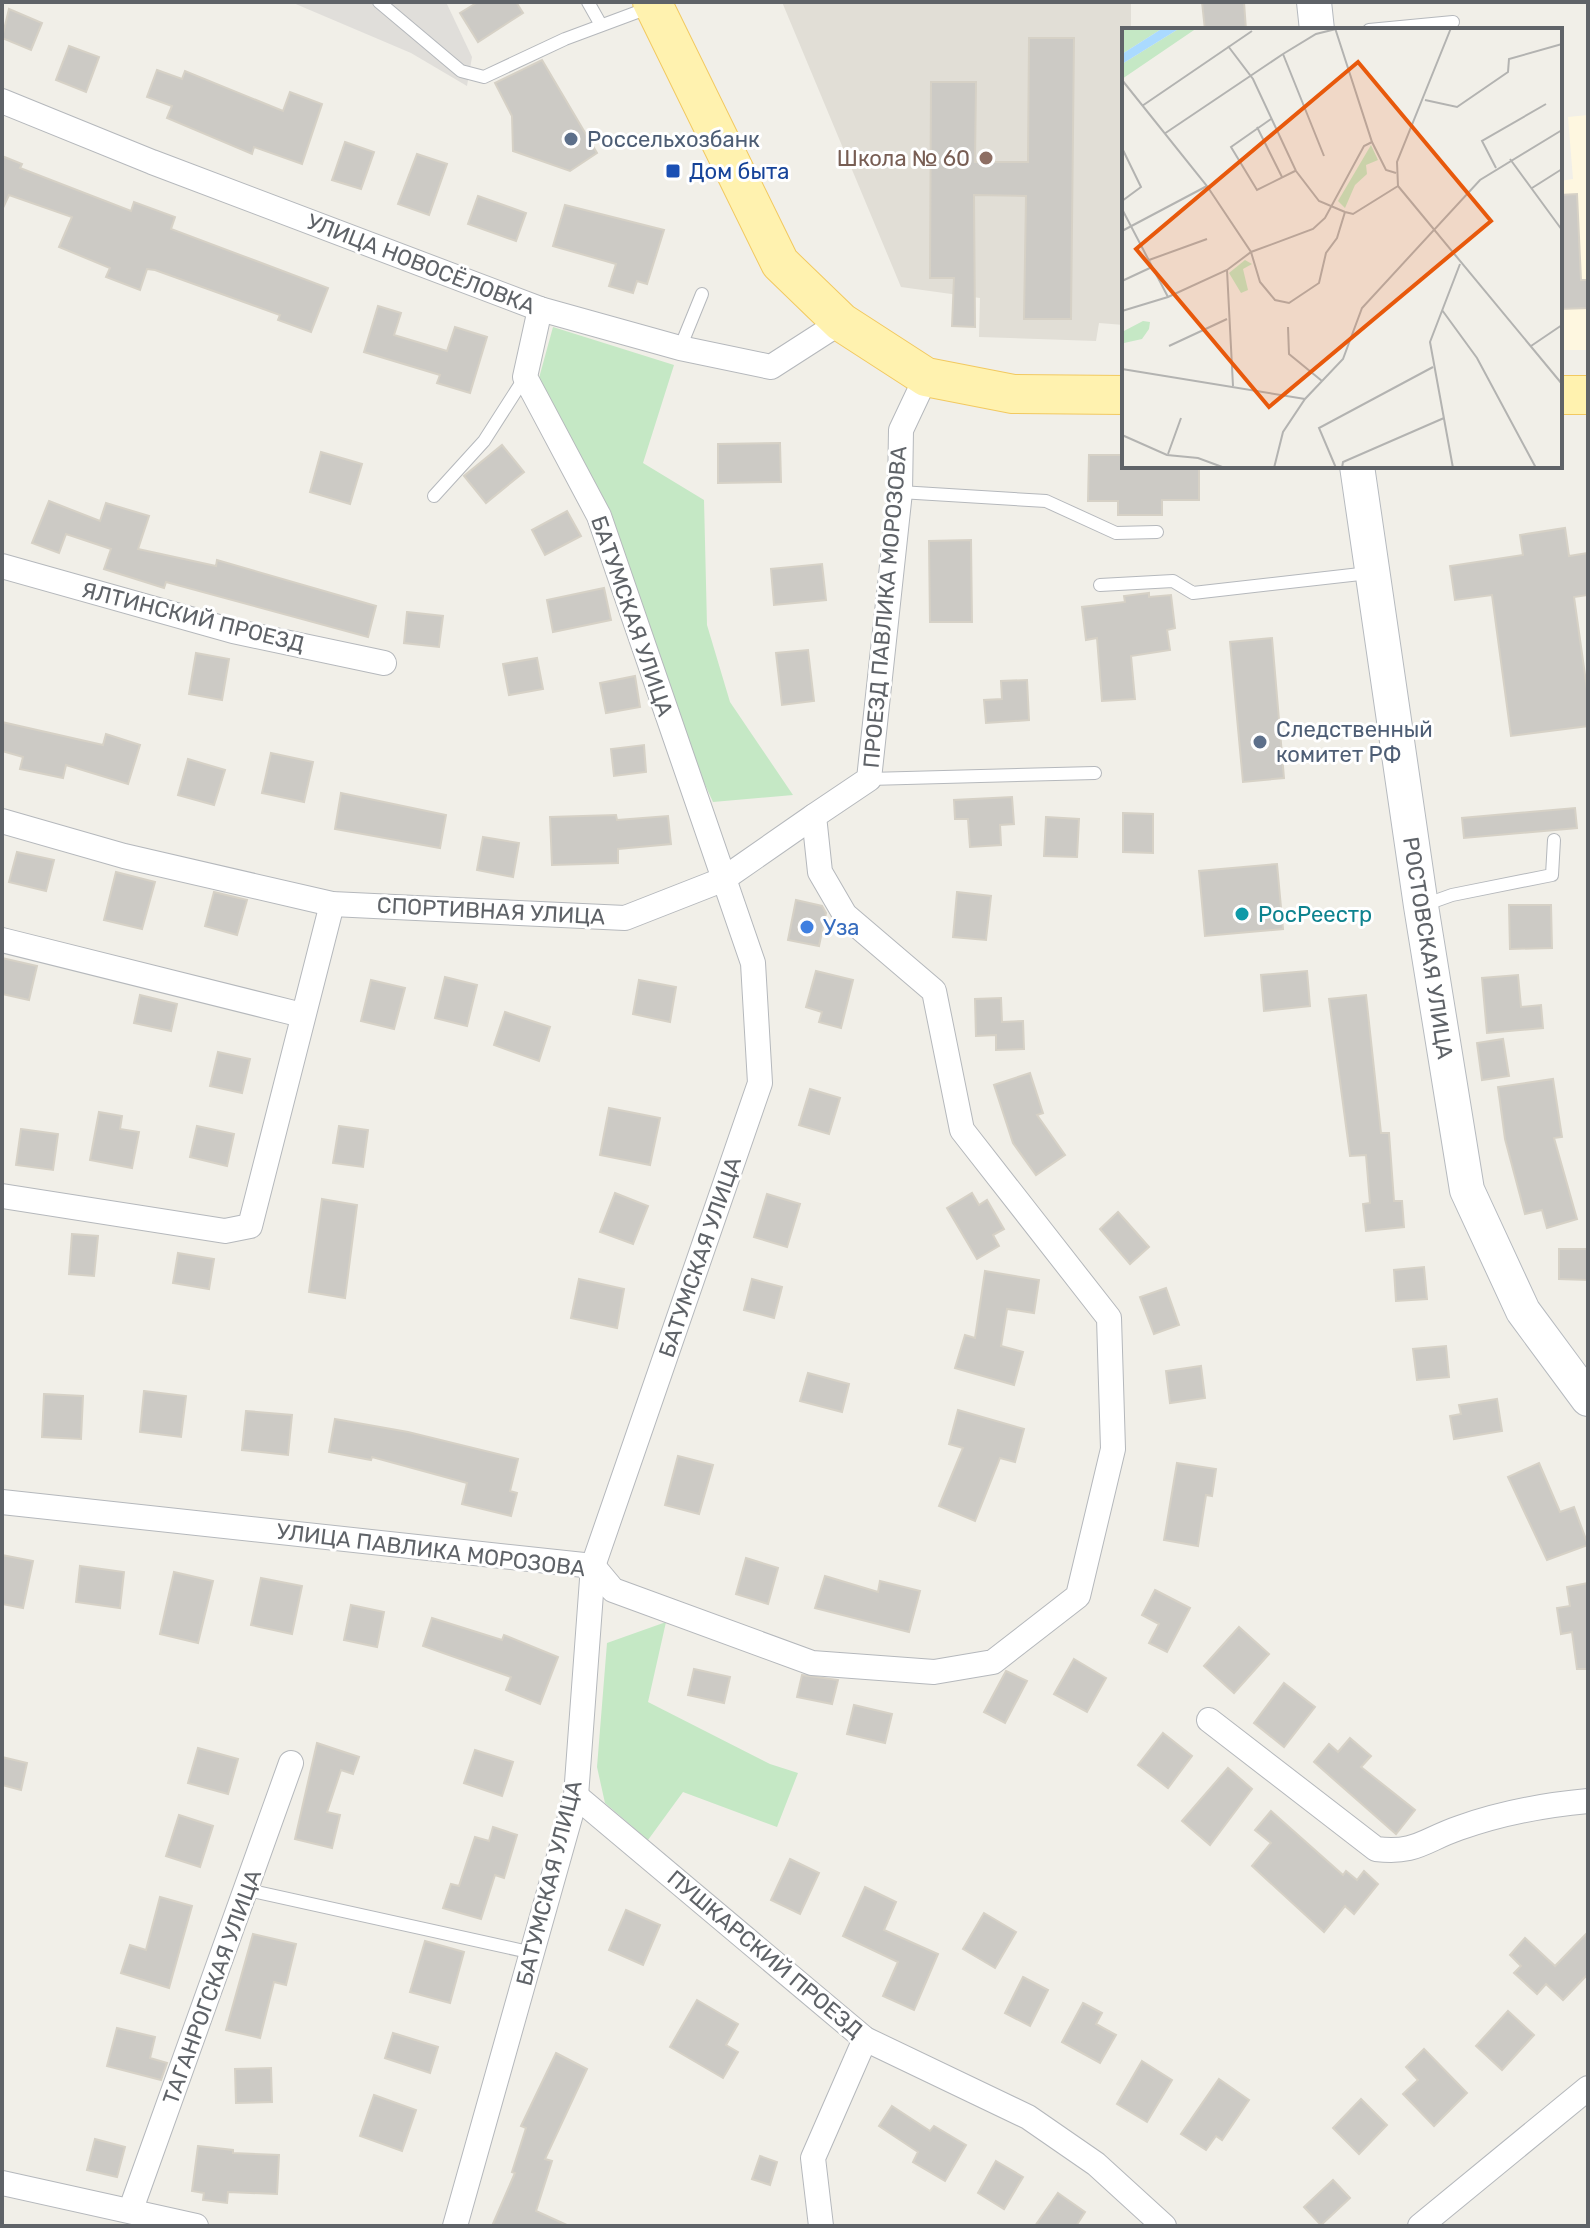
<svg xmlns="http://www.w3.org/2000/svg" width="1590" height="2228" viewBox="0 0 1590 2228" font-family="Rubik,sans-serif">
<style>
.commercial{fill:#fef7e0}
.industrial{fill:#e0deda}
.education{fill:#e1ded6}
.green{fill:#c5e8c5}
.building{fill:#cccac5;stroke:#d6d1c6;stroke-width:2}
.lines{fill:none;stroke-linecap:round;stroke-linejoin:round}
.lane-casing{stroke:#b5b8bc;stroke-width:14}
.street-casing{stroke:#b5b8bc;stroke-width:26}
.secondary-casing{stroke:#b6babf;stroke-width:36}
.primary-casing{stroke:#f2c960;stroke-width:40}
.lane{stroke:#fff;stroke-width:12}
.street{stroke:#fff;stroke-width:24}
.secondary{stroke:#fff;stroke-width:34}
.primary{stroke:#fff2af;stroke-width:38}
.service-dot{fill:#5c6f8a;stroke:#fff;stroke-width:3}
.education-dot{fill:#8d6e63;stroke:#fff;stroke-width:3}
.transit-dot{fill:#1a4fb4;stroke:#fff;stroke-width:3}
.culture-dot{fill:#0f9aa8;stroke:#fff;stroke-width:3}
.shop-dot{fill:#3f7fe0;stroke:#fff;stroke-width:3}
.labels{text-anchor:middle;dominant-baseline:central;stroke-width:6;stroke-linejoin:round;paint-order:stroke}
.service-label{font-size:22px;fill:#4e5e75;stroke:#fff;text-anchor:start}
.education-label{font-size:22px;fill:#785e54;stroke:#fff;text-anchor:end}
.transit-label{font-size:22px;fill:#164399;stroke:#fff;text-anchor:start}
.street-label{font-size:22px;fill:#5f6368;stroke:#fff}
.culture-label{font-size:22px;fill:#0d838f;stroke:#fff;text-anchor:start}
.shop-label{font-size:22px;fill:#366cbe;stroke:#fff;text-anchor:start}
.inset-road{fill:none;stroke:#b3b3b1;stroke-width:2}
.view{fill:#e8590c;fill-opacity:0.15;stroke:#e8590c;stroke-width:4}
.inset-edge{fill:none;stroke:#5f6368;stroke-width:4}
</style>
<rect width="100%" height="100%" fill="#f1efe8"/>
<polygon class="commercial" points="1588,115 1588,350 1560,350 1560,181 1573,179 1568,117"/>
<polygon class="industrial" points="291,2 446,2 472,57 467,86 411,53"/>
<polygon class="education" points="782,2 1131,2 1131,30 1124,30 1124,325 1099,323 1096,341 979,337 980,298 901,287"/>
<g class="green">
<polygon points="553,327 674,365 643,463 704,500 707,625 730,702 793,795 713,802 680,730 611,512 539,378"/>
<polygon points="666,1622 648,1702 770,1764 798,1773 777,1827 683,1792 648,1840 605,1803 597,1767 607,1643"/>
</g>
<g class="building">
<polygon points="478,2 516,2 523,13 478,42 460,13"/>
<polygon points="1202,2 1244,2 1246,30 1205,30"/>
<polygon points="9,9 42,23 31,50 2,38"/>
<polygon points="1029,38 1074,38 1071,319 1024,319 1026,196 974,195 975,327 952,326 954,278 930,278 931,82 976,82 975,162 1028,162"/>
<polygon points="69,46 99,57 86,92 56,80"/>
<polygon points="542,60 597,153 570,171 513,151 512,116 495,83"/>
<polygon points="157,70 182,79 185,71 283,111 290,92 322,104 302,164 254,147 252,154 167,118 172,106 147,97"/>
<polygon points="345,142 374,152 361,189 332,180"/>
<polygon points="417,154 447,164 429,215 398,204"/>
<polygon points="2,156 22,164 20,168 131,211 134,202 175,217 171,229 328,288 311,332 278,320 280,315 155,270 147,269 140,290 106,277 110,268 59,247 72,217 9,195 2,210"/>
<polygon points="1577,194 1581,280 1588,280 1588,308 1560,309 1560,195"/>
<polygon points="478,196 526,213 516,241 468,224"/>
<polygon points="565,205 664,230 647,284 637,281 633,293 609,286 616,264 553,246"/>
<polygon points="378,306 401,313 394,335 447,351 455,327 487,337 470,393 437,383 440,375 364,352"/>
<polygon points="780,443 781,482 718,483 718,444"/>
<polygon points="502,445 524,472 486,503 464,476"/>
<polygon points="321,452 362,464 350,504 310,492"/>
<polygon points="1089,455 1124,455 1124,466 1199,466 1199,500 1162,500 1162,515 1118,515 1118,501 1088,501"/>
<polygon points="49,501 100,521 106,503 149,516 138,549 216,566 217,560 376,606 368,637 166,582 164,588 104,569 111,549 66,534 59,553 32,543"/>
<polygon points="567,511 581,536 545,555 532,530"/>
<polygon points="1565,528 1569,556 1588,553 1588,595 1574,597 1588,696 1588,726 1511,736 1492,595 1455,600 1450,566 1523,555 1520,535"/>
<polygon points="971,540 972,622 930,622 929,541"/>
<polygon points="822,564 826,600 774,605 771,569"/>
<polygon points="604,588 611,620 553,632 547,600"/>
<polygon points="1149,593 1149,597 1171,595 1175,628 1167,630 1170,650 1131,656 1135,699 1102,701 1097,638 1086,640 1082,607 1125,602 1124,596"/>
<polygon points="407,612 443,616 439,647 404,643"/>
<polygon points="1272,638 1284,778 1243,782 1230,642"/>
<polygon points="808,650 814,701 782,705 776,653"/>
<polygon points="196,653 229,659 222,700 189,694"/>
<polygon points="537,658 543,689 509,695 503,664"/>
<polygon points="635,676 640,707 606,713 600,683"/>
<polygon points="1027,680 1029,720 986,723 984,700 1002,699 1001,681"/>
<polygon points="2,722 103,745 106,734 140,745 128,784 66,765 63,778 20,769 23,757 2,751"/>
<polygon points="644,745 646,772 614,776 611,749"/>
<polygon points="271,753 313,762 304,802 262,793"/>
<polygon points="188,759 225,770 214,805 178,795"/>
<polygon points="341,793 446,815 440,848 335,829"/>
<polygon points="1012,797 1014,824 1000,825 1001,845 970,847 968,819 955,819 954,800"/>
<polygon points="1575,808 1577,828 1464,838 1462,818"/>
<polygon points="1123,813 1153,814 1153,853 1123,852"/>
<polygon points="616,815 617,820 668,816 671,844 618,849 618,863 552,865 550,817"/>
<polygon points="1046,817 1079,819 1077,857 1044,856"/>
<polygon points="483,837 519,843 513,877 477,870"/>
<polygon points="17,852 54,860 46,891 9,882"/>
<polygon points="1277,864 1283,929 1205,936 1199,871"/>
<polygon points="116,872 155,882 142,929 104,920"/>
<polygon points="214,892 247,900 237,935 205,926"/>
<polygon points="957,892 991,896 986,940 953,937"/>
<polygon points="796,900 822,906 826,913 819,946 788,940"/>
<polygon points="1509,905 1551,905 1552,948 1510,949"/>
<polygon points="2,958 37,966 29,1000 2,994"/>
<polygon points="816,971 853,980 841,1028 819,1022 822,1012 806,1007"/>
<polygon points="1307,971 1310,1006 1264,1011 1261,975"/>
<polygon points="1518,975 1521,1007 1541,1005 1543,1028 1487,1033 1482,978"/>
<polygon points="445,977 477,985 467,1026 435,1018"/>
<polygon points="371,980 405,988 394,1029 361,1021"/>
<polygon points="639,980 676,987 670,1022 633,1014"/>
<polygon points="140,995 177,1004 171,1031 134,1023"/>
<polygon points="1366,995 1381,1133 1389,1133 1394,1201 1402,1201 1404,1227 1366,1231 1363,1204 1370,1203 1366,1155 1350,1156 1329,999"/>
<polygon points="1001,998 1002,1022 1023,1021 1024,1049 996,1050 996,1035 976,1036 975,999"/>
<polygon points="505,1012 550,1027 539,1061 494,1045"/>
<polygon points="1503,1039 1509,1076 1482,1080 1477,1043"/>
<polygon points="218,1052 250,1059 242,1093 210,1086"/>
<polygon points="1030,1073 1043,1113 1037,1115 1065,1155 1036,1175 1013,1143 994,1085"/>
<polygon points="1553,1079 1562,1137 1554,1138 1577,1219 1547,1228 1542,1210 1525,1214 1505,1139 1498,1087"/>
<polygon points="810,1089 840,1098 829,1134 799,1125"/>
<polygon points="609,1108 660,1118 650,1165 600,1155"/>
<polygon points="99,1112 122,1116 120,1129 139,1132 132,1168 90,1160"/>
<polygon points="197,1126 234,1134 227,1166 190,1157"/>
<polygon points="339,1126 368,1130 363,1167 333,1163"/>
<polygon points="21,1129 58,1134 53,1170 16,1165"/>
<polygon points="615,1193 648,1206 633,1244 600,1232"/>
<polygon points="972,1193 979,1205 987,1200 1004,1229 993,1235 999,1246 977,1259 947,1208"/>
<polygon points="767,1194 800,1204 787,1247 754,1237"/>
<polygon points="322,1199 357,1205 345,1298 309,1292"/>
<polygon points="1118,1212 1149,1247 1130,1264 1100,1229"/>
<polygon points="72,1234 98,1236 94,1276 69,1274"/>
<polygon points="1559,1249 1588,1249 1588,1280 1559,1279"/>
<polygon points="178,1253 214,1259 209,1289 173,1283"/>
<polygon points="1424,1267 1427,1299 1396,1301 1394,1270"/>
<polygon points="985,1271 1039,1280 1034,1313 1007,1309 1001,1346 1023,1352 1014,1385 955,1368 965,1335 975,1338"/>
<polygon points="579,1279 624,1289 617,1328 571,1318"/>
<polygon points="752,1279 782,1287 774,1318 744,1310"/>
<polygon points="1166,1288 1179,1325 1154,1334 1140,1297"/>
<polygon points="1446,1346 1449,1377 1417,1380 1413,1349"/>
<polygon points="1201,1366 1205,1398 1170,1403 1166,1371"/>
<polygon points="808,1373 849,1384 842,1412 800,1401"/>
<polygon points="144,1391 186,1396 181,1437 140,1432"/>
<polygon points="44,1394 83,1396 81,1439 42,1437"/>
<polygon points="1497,1399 1502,1431 1454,1439 1450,1416 1461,1414 1459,1405"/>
<polygon points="958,1410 1024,1429 1015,1462 1000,1458 975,1521 939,1506 963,1448 949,1444"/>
<polygon points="246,1411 292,1415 288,1455 242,1450"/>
<polygon points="335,1419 408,1432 518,1459 510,1491 517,1493 511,1516 462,1504 467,1483 372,1457 371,1460 329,1452"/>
<polygon points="678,1456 713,1465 699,1514 665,1505"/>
<polygon points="1177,1463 1216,1469 1212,1496 1206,1495 1198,1546 1164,1540"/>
<polygon points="1539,1463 1560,1512 1574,1507 1588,1545 1547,1560 1508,1477"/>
<polygon points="2,1555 33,1561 23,1608 2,1604"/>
<polygon points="746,1558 778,1568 768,1604 736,1594"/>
<polygon points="80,1566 124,1572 120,1608 76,1602"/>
<polygon points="174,1572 213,1581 198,1643 160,1634"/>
<polygon points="825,1576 878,1592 880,1581 920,1591 909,1632 815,1608"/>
<polygon points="261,1578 302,1586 292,1634 251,1625"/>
<polygon points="1588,1583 1588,1669 1577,1669 1572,1632 1561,1634 1557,1608 1570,1606 1567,1587"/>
<polygon points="1155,1590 1190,1608 1167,1652 1149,1643 1159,1624 1142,1615"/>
<polygon points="351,1605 384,1612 377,1647 344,1640"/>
<polygon points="432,1618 502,1640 504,1635 558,1657 540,1704 506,1690 511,1677 423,1646"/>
<polygon points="1239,1627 1269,1654 1234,1693 1204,1666"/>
<polygon points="1074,1659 1106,1678 1087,1712 1054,1694"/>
<polygon points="694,1669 730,1677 724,1703 688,1695"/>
<polygon points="1006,1671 1027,1681 1005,1723 984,1712"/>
<polygon points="802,1675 838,1680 832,1704 797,1697"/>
<polygon points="1284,1683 1315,1707 1284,1747 1254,1723"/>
<polygon points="854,1705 892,1714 885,1743 847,1734"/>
<polygon points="1163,1733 1192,1756 1168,1788 1138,1765"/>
<polygon points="1350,1738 1371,1756 1361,1767 1415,1810 1396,1834 1314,1762 1329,1744 1338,1752"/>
<polygon points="317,1743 359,1757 353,1774 341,1770 327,1812 340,1815 332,1848 295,1839"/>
<polygon points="198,1748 238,1759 228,1794 188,1783"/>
<polygon points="475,1750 513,1762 502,1796 464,1783"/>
<polygon points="2,1757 27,1763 21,1790 2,1785"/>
<polygon points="1228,1768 1252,1789 1210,1845 1182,1821"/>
<polygon points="1271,1811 1343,1875 1346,1871 1357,1880 1364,1871 1378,1884 1354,1914 1345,1906 1324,1932 1252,1866 1271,1843 1255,1830"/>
<polygon points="179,1815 213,1826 200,1867 166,1856"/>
<polygon points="493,1827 517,1835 504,1878 495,1875 481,1919 443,1908 451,1884 459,1886 475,1837 489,1841"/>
<polygon points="790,1859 819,1873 800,1914 771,1900"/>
<polygon points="865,1887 896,1902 884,1930 938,1954 914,2010 883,1996 898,1962 843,1936"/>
<polygon points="160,1897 192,1906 169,1988 121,1973 130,1945 146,1950"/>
<polygon points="626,1910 660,1925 643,1965 609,1950"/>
<polygon points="984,1913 1016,1932 995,1968 963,1949"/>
<polygon points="1588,1932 1588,1974 1563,2000 1546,1984 1537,1994 1514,1973 1521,1966 1510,1955 1525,1938 1555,1966"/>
<polygon points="253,1934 296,1944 286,1985 274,1982 260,2038 226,2030"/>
<polygon points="425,1941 464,1952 450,2003 410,1992"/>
<polygon points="1023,1977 1048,1990 1030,2026 1005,2013"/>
<polygon points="697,2000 738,2024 726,2045 738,2052 723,2078 670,2047"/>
<polygon points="1083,2003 1102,2013 1096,2024 1116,2035 1100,2063 1062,2042"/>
<polygon points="1508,2011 1534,2035 1502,2070 1476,2046"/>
<polygon points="117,2028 155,2037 150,2058 167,2063 161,2080 107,2066"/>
<polygon points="393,2033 438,2047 430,2073 385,2058"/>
<polygon points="1424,2049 1467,2093 1434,2126 1403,2094 1418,2080 1406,2067"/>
<polygon points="556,2053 587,2069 545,2159 552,2161 536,2211 569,2226 492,2226 515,2173 512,2172 526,2128 521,2126"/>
<polygon points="1142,2061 1172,2080 1147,2122 1117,2104"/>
<polygon points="271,2068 272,2102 236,2103 235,2069"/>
<polygon points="1219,2079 1249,2100 1222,2140 1216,2136 1206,2150 1181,2134"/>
<polygon points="374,2095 416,2110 402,2151 360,2136"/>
<polygon points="1361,2099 1387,2125 1359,2154 1333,2128"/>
<polygon points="892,2106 930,2131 934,2126 966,2145 945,2181 913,2162 918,2152 879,2126"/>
<polygon points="95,2139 125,2147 117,2177 87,2170"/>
<polygon points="198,2146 233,2150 233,2153 279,2155 277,2194 228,2192 227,2203 203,2200 204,2193 192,2191"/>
<polygon points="760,2156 777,2162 770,2185 752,2179"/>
<polygon points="996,2161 1023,2177 1004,2209 978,2193"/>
<polygon points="1333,2180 1350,2198 1321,2225 1304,2207"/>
<polygon points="1058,2193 1085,2212 1076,2226 1035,2226"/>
</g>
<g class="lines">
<defs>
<g id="lane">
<polyline points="379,2 461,71 484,77 565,39 651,7"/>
<polyline points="588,2 601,25"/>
<polyline points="1369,30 1453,22"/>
<polyline points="680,348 702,294"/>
<polyline points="900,492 1046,501 1116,533 1157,532"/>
<polyline points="434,496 484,441 525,377"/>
<polyline points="1100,585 1173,581 1193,593 1369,573"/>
<polyline points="869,779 1095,773"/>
<polyline points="1424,905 1452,895 1552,875 1554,840"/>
<polyline points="248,1890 533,1953"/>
</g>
<g id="street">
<polyline points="2,101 152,162 540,309 680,348 771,367 841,322"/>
<polyline points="2,566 233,631 384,663"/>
<polyline points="2,821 124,856 332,904 625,918 722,880 814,816"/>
<polyline points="2,940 302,1015"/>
<polyline points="2,1196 225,1231 250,1226 332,904"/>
<polyline points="2,1502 593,1566 613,1590 812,1663 934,1672 993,1662 1078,1596 1113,1449 1109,1318 962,1130 934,991 845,915 820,872 814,816 869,779 900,492 901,430 926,377"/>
<path d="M1209,1720L1376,1849C1416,1854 1424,1840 1459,1828C1501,1813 1544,1805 1588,1801"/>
<polyline points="576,1796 865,2039 1028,2117 1096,2164 1164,2226"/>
<polyline points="2,2183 196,2226"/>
<polyline points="131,2209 291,1763"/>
<polyline points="455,2226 576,1796 593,1566 760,1083 753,963 599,516 525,377 540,309"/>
<polyline points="821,2226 813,2158 865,2039"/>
<polyline points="1420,2226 1588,2088"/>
</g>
<g id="secondary">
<polyline points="1314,2 1317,30"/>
<polyline points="1357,466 1421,906 1467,1190 1523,1311 1588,1399"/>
</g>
<g id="primary">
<polyline points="652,2 780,263 841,322 926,377 1013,394 1124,395"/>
<polyline points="1560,395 1588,395"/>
</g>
</defs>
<use href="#lane" class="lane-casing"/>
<use href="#street" class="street-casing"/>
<use href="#secondary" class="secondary-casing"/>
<use href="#primary" class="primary-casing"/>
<use href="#lane" class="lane"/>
<use href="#street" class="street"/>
<use href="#secondary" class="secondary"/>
<use href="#primary" class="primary"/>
</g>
<g class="service-dot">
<circle cx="571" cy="139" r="8"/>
<circle cx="1260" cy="742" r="8"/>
</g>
<circle class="education-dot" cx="986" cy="158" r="8"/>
<rect class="transit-dot" x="665" y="163" width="16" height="16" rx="4"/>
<circle class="culture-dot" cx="1242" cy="914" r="8"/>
<circle class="shop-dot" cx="807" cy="927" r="8"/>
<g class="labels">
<g class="service-label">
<text x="587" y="139">Россельхозбанк</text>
<text x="1276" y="729">Следственный<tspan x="1276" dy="25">комитет РФ</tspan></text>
</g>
<g class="education-label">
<text x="970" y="158">Школа № 60</text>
</g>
<g class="transit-label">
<text x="689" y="171">Дом быта</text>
</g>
<g class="street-label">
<text transform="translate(421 264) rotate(21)">УЛИЦА НОВОСЁЛОВКА</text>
<text transform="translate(885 607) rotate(-85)">ПРОЕЗД ПАВЛИКА МОРОЗОВА</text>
<text transform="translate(632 616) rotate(71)">БАТУМСКАЯ УЛИЦА</text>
<text transform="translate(193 617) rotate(14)">ЯЛТИНСКИЙ ПРОЕЗД</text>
<text transform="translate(491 911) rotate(3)">СПОРТИВНАЯ УЛИЦА</text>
<text transform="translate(1428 948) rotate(81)">РОСТОВСКАЯ УЛИЦА</text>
<text transform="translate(700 1257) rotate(-71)">БАТУМСКАЯ УЛИЦА</text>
<text transform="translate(431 1550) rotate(7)">УЛИЦА ПАВЛИКА МОРОЗОВА</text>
<text transform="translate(549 1883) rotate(-76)">БАТУМСКАЯ УЛИЦА</text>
<text transform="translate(765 1954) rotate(40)">ПУШКАРСКИЙ ПРОЕЗД</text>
<text transform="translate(212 1987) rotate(-70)">ТАГАНРОГСКАЯ УЛИЦА</text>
</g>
<g class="culture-label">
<text x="1258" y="914">РосРеестр</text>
</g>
<g class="shop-label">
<text x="823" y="927">Уза</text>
</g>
</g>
<g transform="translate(1122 28)">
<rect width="440" height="440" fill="#f1efe8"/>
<path d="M0,0H41L0,26ZM58,0H75L0,51V36ZM249,117L256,132L244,137L245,146L233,157L223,180L216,173ZM123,232L130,236L121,241L126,262L119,265L107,245ZM21,293L28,294L27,301L20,311L2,315L0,327V304Z" fill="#c5e8c5"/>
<path d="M41,0H58L0,36V26Z" fill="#aadaff"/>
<path class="inset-road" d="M213,0L250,114L264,142L274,145M329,0L275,134L276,158L440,356M106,18L131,51L174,143L197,173L223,184M161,26L202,128M0,52L85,158L129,224L138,254L153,272L167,275L197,255L204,225L215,210L223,184L231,186L276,158M303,72L335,79L386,44L387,31L440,16M20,78L130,3M149,91L109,119L135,162L173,143M135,99L160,149M42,106L161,26L194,6L214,1M0,120L19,159L0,173M388,131L440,202M374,140L360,113L424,76M410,160L440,141M0,181L46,269M0,203L85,158M27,232L85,211M105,242L111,358M0,253L30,239M320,282L355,330L414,440M0,283L46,269L105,242L129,224L191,201L203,190L242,118L250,114M166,299L167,326L200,353M47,318L105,291M409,318L440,297M0,341L183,371M0,407L45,427L76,430L103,440M46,426L59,390M152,440L161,404L183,371L221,331L240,280L358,152L440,102M214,440L197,400L311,339M220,440L221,434L322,390M331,440L308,314L338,236"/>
<path class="view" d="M236,34L369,193L147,379L14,221Z"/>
<rect width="440" height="440" class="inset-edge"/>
</g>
<rect width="1590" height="2228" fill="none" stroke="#5f6368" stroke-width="8"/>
</svg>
